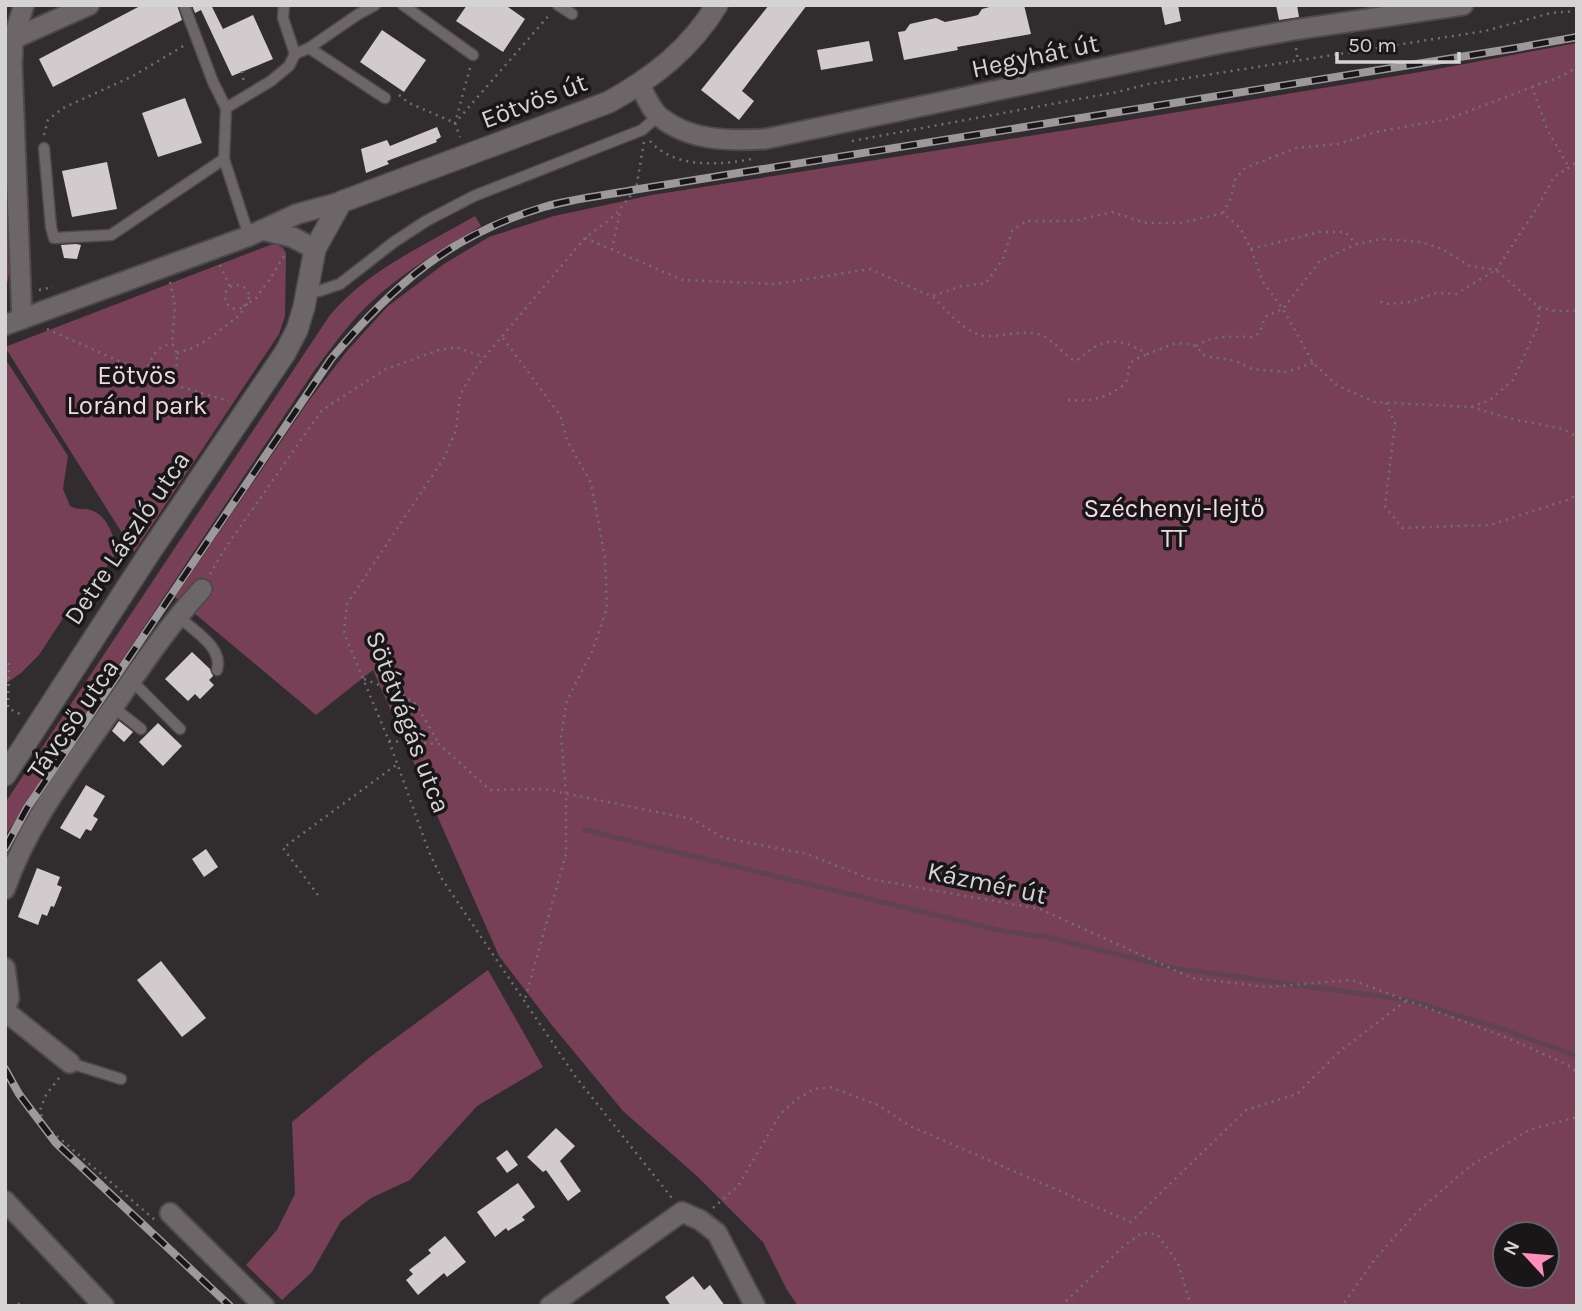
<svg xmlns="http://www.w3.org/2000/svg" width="1582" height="1311" viewBox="0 0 1582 1311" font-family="Karla,sans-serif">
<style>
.green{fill:#784057;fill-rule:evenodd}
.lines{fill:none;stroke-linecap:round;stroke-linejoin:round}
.stream{stroke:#604351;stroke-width:5}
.building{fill:#d1cbcd}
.service-casing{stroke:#4e4a4b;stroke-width:13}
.minor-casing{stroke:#4e4a4b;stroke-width:23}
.tertiary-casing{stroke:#4e4a4b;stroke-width:24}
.path{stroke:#726f70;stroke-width:2.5;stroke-dasharray:2 5;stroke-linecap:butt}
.service{stroke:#6c6668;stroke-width:10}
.minor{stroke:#6c6668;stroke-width:19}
.tertiary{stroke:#6c6668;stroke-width:21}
.rail-casing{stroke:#9d999a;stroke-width:8}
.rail{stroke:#181616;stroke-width:5;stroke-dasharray:16;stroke-linecap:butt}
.labels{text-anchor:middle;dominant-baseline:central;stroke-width:7;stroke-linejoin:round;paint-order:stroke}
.street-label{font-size:26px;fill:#d6d3d4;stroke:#181616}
.park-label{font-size:26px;fill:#f3dae2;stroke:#181616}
</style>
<rect width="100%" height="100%" fill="#312d2e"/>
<g class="green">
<path d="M1577,43V1306H798L787,1290L763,1242L698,1177L623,1111L551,1024L499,956L373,670L316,715L175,597L310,399L347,351L388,306L444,264L489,237L554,216L652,195L1099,125L1432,70ZM1505,1234H1547V1276H1505Z"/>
<polygon points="5,94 9,273 5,294"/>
<path d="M475,216L481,226C435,253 386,282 351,323C338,338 326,355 314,371L5,836V803L330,315C368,270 425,245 475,216Z"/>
<polygon points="276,244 283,248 286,253 285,316 279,334 134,552 5,347 270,245"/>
<path d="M6,360L68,456L63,489L70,506C76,509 79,509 86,509C107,512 113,534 117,552L87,595L69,609L39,655L21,673L5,684Z"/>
<polygon points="488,970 543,1067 477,1106 410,1180 371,1198 341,1221 312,1272 282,1300 246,1265 277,1230 295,1194 292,1122 370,1057"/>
</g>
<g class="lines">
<polyline class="stream" points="585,830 1002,931 1047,937 1173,968 1407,1000 1499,1028 1577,1056"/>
</g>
<g class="building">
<polygon points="142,5 177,5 182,20 53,87 39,59"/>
<polygon points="192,5 211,5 223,29 253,15 273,59 232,76 201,10 195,13"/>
<polygon points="467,5 505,5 525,19 503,52 456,21"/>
<polygon points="769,5 807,5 742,91 754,101 739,120 701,90"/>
<polygon points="997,5 1024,5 1031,34 957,47 958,50 904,60 898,32 905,31 910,24 936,18 945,22 970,17 978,15 982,9"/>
<polygon points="1161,5 1178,5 1181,21 1165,25"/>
<polygon points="1276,5 1297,5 1299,17 1279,20"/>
<polygon points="382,30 426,60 404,92 360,62"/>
<polygon points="869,41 873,61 821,70 817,50"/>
<polygon points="185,98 202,143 158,157 142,113"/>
<polygon points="437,127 441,137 436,140 437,142 387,161 389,164 366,173 361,149 387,140 390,146"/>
<polygon points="107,162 117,209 72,217 62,171"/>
<polygon points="76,244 81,245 77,259 64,258 61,245"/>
<polygon points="192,652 210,669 213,676 209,680 214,685 200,699 195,694 188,701 165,679"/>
<polygon points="119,721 133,732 124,742 112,731"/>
<polygon points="158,723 182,746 163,766 139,742"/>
<polygon points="86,785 105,796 93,816 98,819 91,831 86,829 80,839 60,828"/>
<polygon points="206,849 218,867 204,877 192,859"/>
<polygon points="37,868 60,877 57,885 62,887 54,907 51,906 47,916 42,914 38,925 18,917"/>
<polygon points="161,961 206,1018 182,1037 137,980"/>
<polygon points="556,1128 575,1146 560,1161 581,1191 568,1201 546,1170 543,1172 527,1157"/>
<polygon points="507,1150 518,1165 507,1173 496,1158"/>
<polygon points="518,1183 535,1207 522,1217 525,1220 508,1231 506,1228 495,1237 477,1212"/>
<polygon points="445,1236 466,1262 447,1277 444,1273 418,1295 406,1280 413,1274 409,1270 431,1253 428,1250"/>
<polygon points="693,1276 704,1290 710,1285 725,1306 671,1306 665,1297"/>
</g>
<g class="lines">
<defs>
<g id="service">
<polyline points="184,5 213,82 226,108"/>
<polyline points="284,5 283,18 295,54"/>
<polyline points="403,5 473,55"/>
<polyline points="558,5 572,14"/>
<polyline points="309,48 385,98"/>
<polyline points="44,148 51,227 54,238 111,235 224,159"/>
<polyline points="249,236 224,159 226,108 271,81 289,66 295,54 309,48 357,15 375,5"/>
<polyline points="319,291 340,284 394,242 426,221 474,196 642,130 658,116"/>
<path d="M178,616C192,630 224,647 217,670"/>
<polyline points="131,680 180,729"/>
<polyline points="113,707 141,729"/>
<polyline points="70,1063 121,1079"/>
</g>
<g id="minor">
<polyline points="13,39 89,5"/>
<path d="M640,85C645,95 651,110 660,117C690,141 729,141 765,139L1222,43L1293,30L1463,5"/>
<polyline points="262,230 292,237 315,249"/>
<polyline points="22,319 12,65 13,39 24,5"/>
<polyline points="5,325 249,236 297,214 341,202"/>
<path d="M5,889C28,822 72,767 112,709C140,668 168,626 202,589"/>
<polyline points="5,968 9,998 5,1009"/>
<polyline points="5,1011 70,1063"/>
<polyline points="5,1201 104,1306"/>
<polyline points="170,1213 264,1306"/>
<polyline points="550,1306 682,1212 700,1220 717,1233 755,1306"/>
</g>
<path id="tertiary" d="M5,775L150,552L285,353L297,330L304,307L315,249L341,202L609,102C654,77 690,49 717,5"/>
</defs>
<use href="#service" class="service-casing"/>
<use href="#minor" class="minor-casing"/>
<use href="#tertiary" class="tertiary-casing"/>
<g class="path">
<polyline points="1296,48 1298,62"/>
<polyline points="470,68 455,123 551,13"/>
<polyline points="242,71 244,83"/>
<polyline points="1532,87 1562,76 1577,67"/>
<polyline points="399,95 409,103 455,123 460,137"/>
<polyline points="44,135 48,120 63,108 133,76 185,45"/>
<path d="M650,141C675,169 719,165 752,159"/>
<polyline points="852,141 1117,92 1149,84 1485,31 1551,13 1577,11"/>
<polyline points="644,142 636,189 614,216 585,238 477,366 460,395 456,430 444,458 347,604 344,633 389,741 429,852 442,879 575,1076 672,1198"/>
<polyline points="1223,213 1231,198 1235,180 1245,168 1296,148 1338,144 1376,132 1448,119 1532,87 1547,129 1568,166"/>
<polyline points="585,238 683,280 776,284 870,269 931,296 962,286 986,283 1003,259 1012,231 1026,221 1074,221 1112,212 1146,223 1181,223 1223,213 1240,228 1251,249 1263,282 1283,309 1313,363 1338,386 1375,402 1471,407 1490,400 1513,380 1538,326 1539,307 1496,270 1456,294 1436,293 1410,302 1385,304 1377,300"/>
<polyline points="1251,249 1319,232 1345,232 1356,244"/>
<polyline points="612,250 620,212"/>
<polyline points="220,265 230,287"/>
<polyline points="170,282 175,306 172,344"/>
<circle cx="237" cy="297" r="12"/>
<polyline points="39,290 53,287"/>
<path d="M933,297C947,310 965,334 986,336C1004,337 1022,329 1041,335C1055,340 1063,356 1076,361C1104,337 1116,336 1148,354L1173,344L1184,343L1196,346L1205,356L1236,361L1252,369L1287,372L1313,363"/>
<polyline points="1539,307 1556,311 1577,311"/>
<polyline points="47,329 146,373 151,378 229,401"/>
<polyline points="503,338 560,415 567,440 591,483 605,558 607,608 592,652 567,700 561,737 566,792 566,854 525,999"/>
<path d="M1196,346C1215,334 1232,337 1254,337L1260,332L1265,317L1283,309L1319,262L1356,244L1382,239L1421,242L1442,249L1470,266L1496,270L1537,208L1554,177L1577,162"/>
<polyline points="177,353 193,348 210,338 241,314 244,306 256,298 270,279 285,254"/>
<path d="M146,373C151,359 155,346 172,344C182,356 173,370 177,384"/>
<path d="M1068,400C1091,402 1107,398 1125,384C1134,363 1120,365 1148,354"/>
<polyline points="1386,403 1395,423 1385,506 1402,528 1490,525 1567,500 1577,495"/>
<polyline points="1471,407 1508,418 1563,429 1577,437"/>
<polyline points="210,574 226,547 322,410 386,369 439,350 456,347 484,357"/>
<polyline points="5,658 9,661 8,708 22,715"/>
<polyline points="364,679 402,694 416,704 439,744"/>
<polyline points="389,741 439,744 490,790 544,789 692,819 724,838 807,854 870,879 1040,909 1192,978 1267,987 1352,980 1508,1038 1566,1064 1577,1072"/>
<polyline points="318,895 283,848 396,765"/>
<polyline points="59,1078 46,1095 40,1110 44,1125 155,1220"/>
<polyline points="713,1208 738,1186 781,1113 797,1099 814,1089 830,1087 878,1105 910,1126 1131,1222 1246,1110 1297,1094 1340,1051 1407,1000"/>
<polyline points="12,1306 15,1303 28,1306"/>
<polyline points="1061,1306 1126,1244 1142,1233 1157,1234 1178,1263 1191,1306"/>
<polyline points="1339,1306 1343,1305 1375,1259 1418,1211 1469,1167 1529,1130 1577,1117"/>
</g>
<use href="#service" class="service"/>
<use href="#minor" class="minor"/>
<use href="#tertiary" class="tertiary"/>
<defs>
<g id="rail">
<path d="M5,848L27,808L331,359C393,285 450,235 544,207C575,198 608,195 639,189L1516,48L1577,37"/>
<polyline points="5,1069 19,1094 56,1143 230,1306"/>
</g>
</defs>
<use href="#rail" class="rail-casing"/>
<use href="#rail" class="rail"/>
</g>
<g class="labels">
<g class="street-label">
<text transform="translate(1035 56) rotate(-12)">Hegyhát út</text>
<text transform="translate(534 101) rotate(-21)">Eötvös út</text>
<text transform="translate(127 538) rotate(-56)">Detre László utca</text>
<text transform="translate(73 719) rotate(-55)">Távcső utca</text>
<text transform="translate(408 722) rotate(69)">Sötétvágás utca</text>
<text transform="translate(987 883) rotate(12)">Kázmér út</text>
</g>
<g class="park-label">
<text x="137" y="375">Eötvös<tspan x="137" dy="30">Loránd park</tspan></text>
<text x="1174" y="508">Széchenyi-lejtő<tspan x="1174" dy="30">TT</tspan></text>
</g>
</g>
<rect width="1582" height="1311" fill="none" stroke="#d6d3d4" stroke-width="14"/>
<g transform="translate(1526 1255) rotate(296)"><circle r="33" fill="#181616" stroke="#646262" stroke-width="2"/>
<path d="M0-5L12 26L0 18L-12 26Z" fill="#fe8ebd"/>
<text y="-10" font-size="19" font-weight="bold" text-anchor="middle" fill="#d6d3d4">N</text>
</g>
<path d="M1337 52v10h122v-10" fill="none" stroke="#d6d3d4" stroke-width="3.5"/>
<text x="1348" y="52" font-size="21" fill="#d6d3d4" stroke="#181616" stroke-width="5" paint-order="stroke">50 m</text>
</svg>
